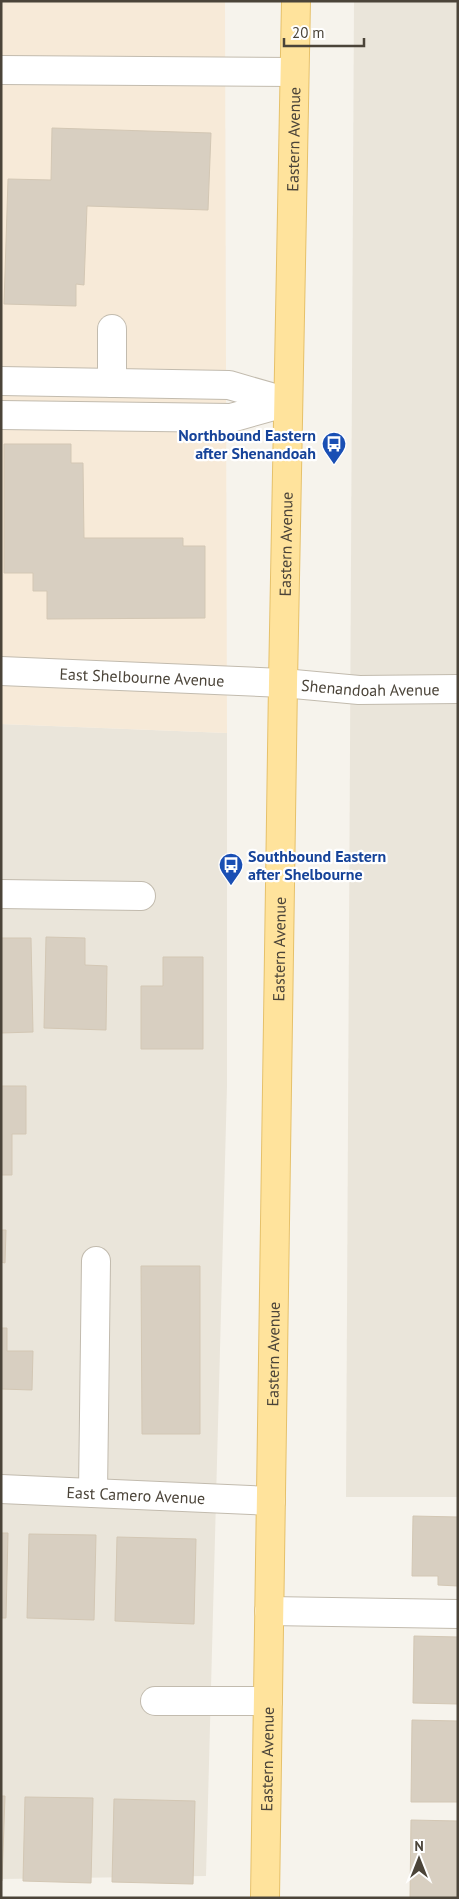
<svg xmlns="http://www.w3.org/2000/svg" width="459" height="1899" viewBox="0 0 459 1899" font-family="'PT Sans',sans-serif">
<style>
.residential{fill:#eae5da}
.commercial{fill:#f7ead8}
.building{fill:#d8cfc1;stroke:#d3c7b4}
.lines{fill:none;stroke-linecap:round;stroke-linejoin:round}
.minor-casing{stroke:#c2bbae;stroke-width:30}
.major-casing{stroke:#e6c16a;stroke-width:30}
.minor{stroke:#fff;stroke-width:28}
.major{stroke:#ffe39c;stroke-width:28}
.labels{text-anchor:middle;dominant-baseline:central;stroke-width:4.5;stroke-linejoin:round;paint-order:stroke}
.street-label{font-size:16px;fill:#4b4439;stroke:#fff}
.transit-label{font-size:16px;font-weight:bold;fill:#164399;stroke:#fff;text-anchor:end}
</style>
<rect width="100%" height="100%" fill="#f6f3ec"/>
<g class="residential">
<polygon points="354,1 458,1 458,1497 346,1497"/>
<polygon points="1,724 227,733 227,1086 206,1876 1,1879"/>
</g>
<polygon class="commercial" points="1,1 225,1 227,733 1,724"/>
<g class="building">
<polygon points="52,128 211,133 208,210 87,206 84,285 76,284 76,306 4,304 8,179 51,180"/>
<polygon points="4,444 71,444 71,463 83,463 84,538 183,538 183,546 205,546 205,618 47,619 47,591 33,591 33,573 4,573"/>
<polygon points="46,937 85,938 85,965 107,966 106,1030 44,1028"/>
<polygon points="1,938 31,938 33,1032 1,1033"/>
<polygon points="163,957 203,957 203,1049 141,1049 141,986 163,986"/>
<polygon points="1,1086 26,1086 26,1134 12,1134 12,1175 1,1175"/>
<polygon points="1,1230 6,1230 5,1263 1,1262"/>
<polygon points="141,1266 200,1266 200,1434 142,1434"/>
<polygon points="1,1328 7,1328 7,1351 33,1351 32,1390 1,1389"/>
<polygon points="413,1516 458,1517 458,1586 438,1585 438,1576 412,1576"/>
<polygon points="1,1533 8,1533 6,1618 1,1618"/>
<polygon points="29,1534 96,1535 94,1620 27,1618"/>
<polygon points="117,1537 196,1539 194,1624 115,1621"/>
<polygon points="414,1636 458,1637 458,1704 413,1703"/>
<polygon points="412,1720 458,1721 458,1802 411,1802"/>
<polygon points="1,1796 5,1796 2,1881 1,1881"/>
<polygon points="25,1797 93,1798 91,1883 23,1881"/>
<polygon points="114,1799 195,1801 193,1884 112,1882"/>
<polygon points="411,1820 458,1821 458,1898 410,1898"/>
</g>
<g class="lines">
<defs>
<g id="minor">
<polyline points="1,70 294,72"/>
<polyline points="112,329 112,383"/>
<polyline points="1,381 229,385 288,402"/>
<polyline points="1,415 231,418 288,402"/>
<path id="s1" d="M1,671L283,683L359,690L458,689"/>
<polyline points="1,894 141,896"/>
<path id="s2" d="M1,1489L271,1501"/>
<polyline points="93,1493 96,1261"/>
<polyline points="269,1611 458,1614"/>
<polyline points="155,1701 268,1701"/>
</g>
<g id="major">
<path id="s3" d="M265,1898L283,683L296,1"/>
</g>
</defs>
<use href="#minor" class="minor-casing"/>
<use href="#major" class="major-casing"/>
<use href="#minor" class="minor"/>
<use href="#major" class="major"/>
</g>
<defs>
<symbol id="bus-pin" viewBox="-11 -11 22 30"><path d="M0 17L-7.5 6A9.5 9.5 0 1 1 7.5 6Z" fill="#1a4fb4" stroke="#fff"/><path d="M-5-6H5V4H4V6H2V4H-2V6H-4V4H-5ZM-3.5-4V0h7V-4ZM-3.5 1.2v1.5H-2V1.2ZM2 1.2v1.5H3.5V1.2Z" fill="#fff"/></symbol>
</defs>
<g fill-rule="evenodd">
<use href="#bus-pin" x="320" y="430" width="28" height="38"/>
<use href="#bus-pin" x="217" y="851" width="28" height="38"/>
</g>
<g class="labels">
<g class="street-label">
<text stroke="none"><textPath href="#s3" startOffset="1759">Eastern Avenue</textPath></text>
<text stroke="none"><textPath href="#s3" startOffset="1354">Eastern Avenue</textPath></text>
<text stroke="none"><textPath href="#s1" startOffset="141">East Shelbourne Avenue</textPath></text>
<text stroke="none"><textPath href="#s1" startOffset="370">Shenandoah Avenue</textPath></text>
<text stroke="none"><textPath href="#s3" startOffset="949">Eastern Avenue</textPath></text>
<text stroke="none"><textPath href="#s3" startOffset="544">Eastern Avenue</textPath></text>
<text stroke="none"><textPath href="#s2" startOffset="135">East Camero Avenue</textPath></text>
<text stroke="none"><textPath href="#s3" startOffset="139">Eastern Avenue</textPath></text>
</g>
<g class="transit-label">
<text x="316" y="435">Northbound Eastern<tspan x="316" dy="18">after Shenandoah</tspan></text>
<text x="248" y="856" text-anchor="start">Southbound Eastern<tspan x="248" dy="18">after Shelbourne</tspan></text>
</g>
</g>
<rect width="459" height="1899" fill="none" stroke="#4b4439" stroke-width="5"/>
<g transform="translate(419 1859)" stroke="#ffffff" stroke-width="4" paint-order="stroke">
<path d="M0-4L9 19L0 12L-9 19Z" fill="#4b4439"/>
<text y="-8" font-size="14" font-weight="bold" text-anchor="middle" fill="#4b4439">N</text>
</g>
<path d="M284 38v8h80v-8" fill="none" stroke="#4b4439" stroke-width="2.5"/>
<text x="292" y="38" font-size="15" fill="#4b4439" stroke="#ffffff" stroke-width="4" paint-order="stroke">20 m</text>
</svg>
